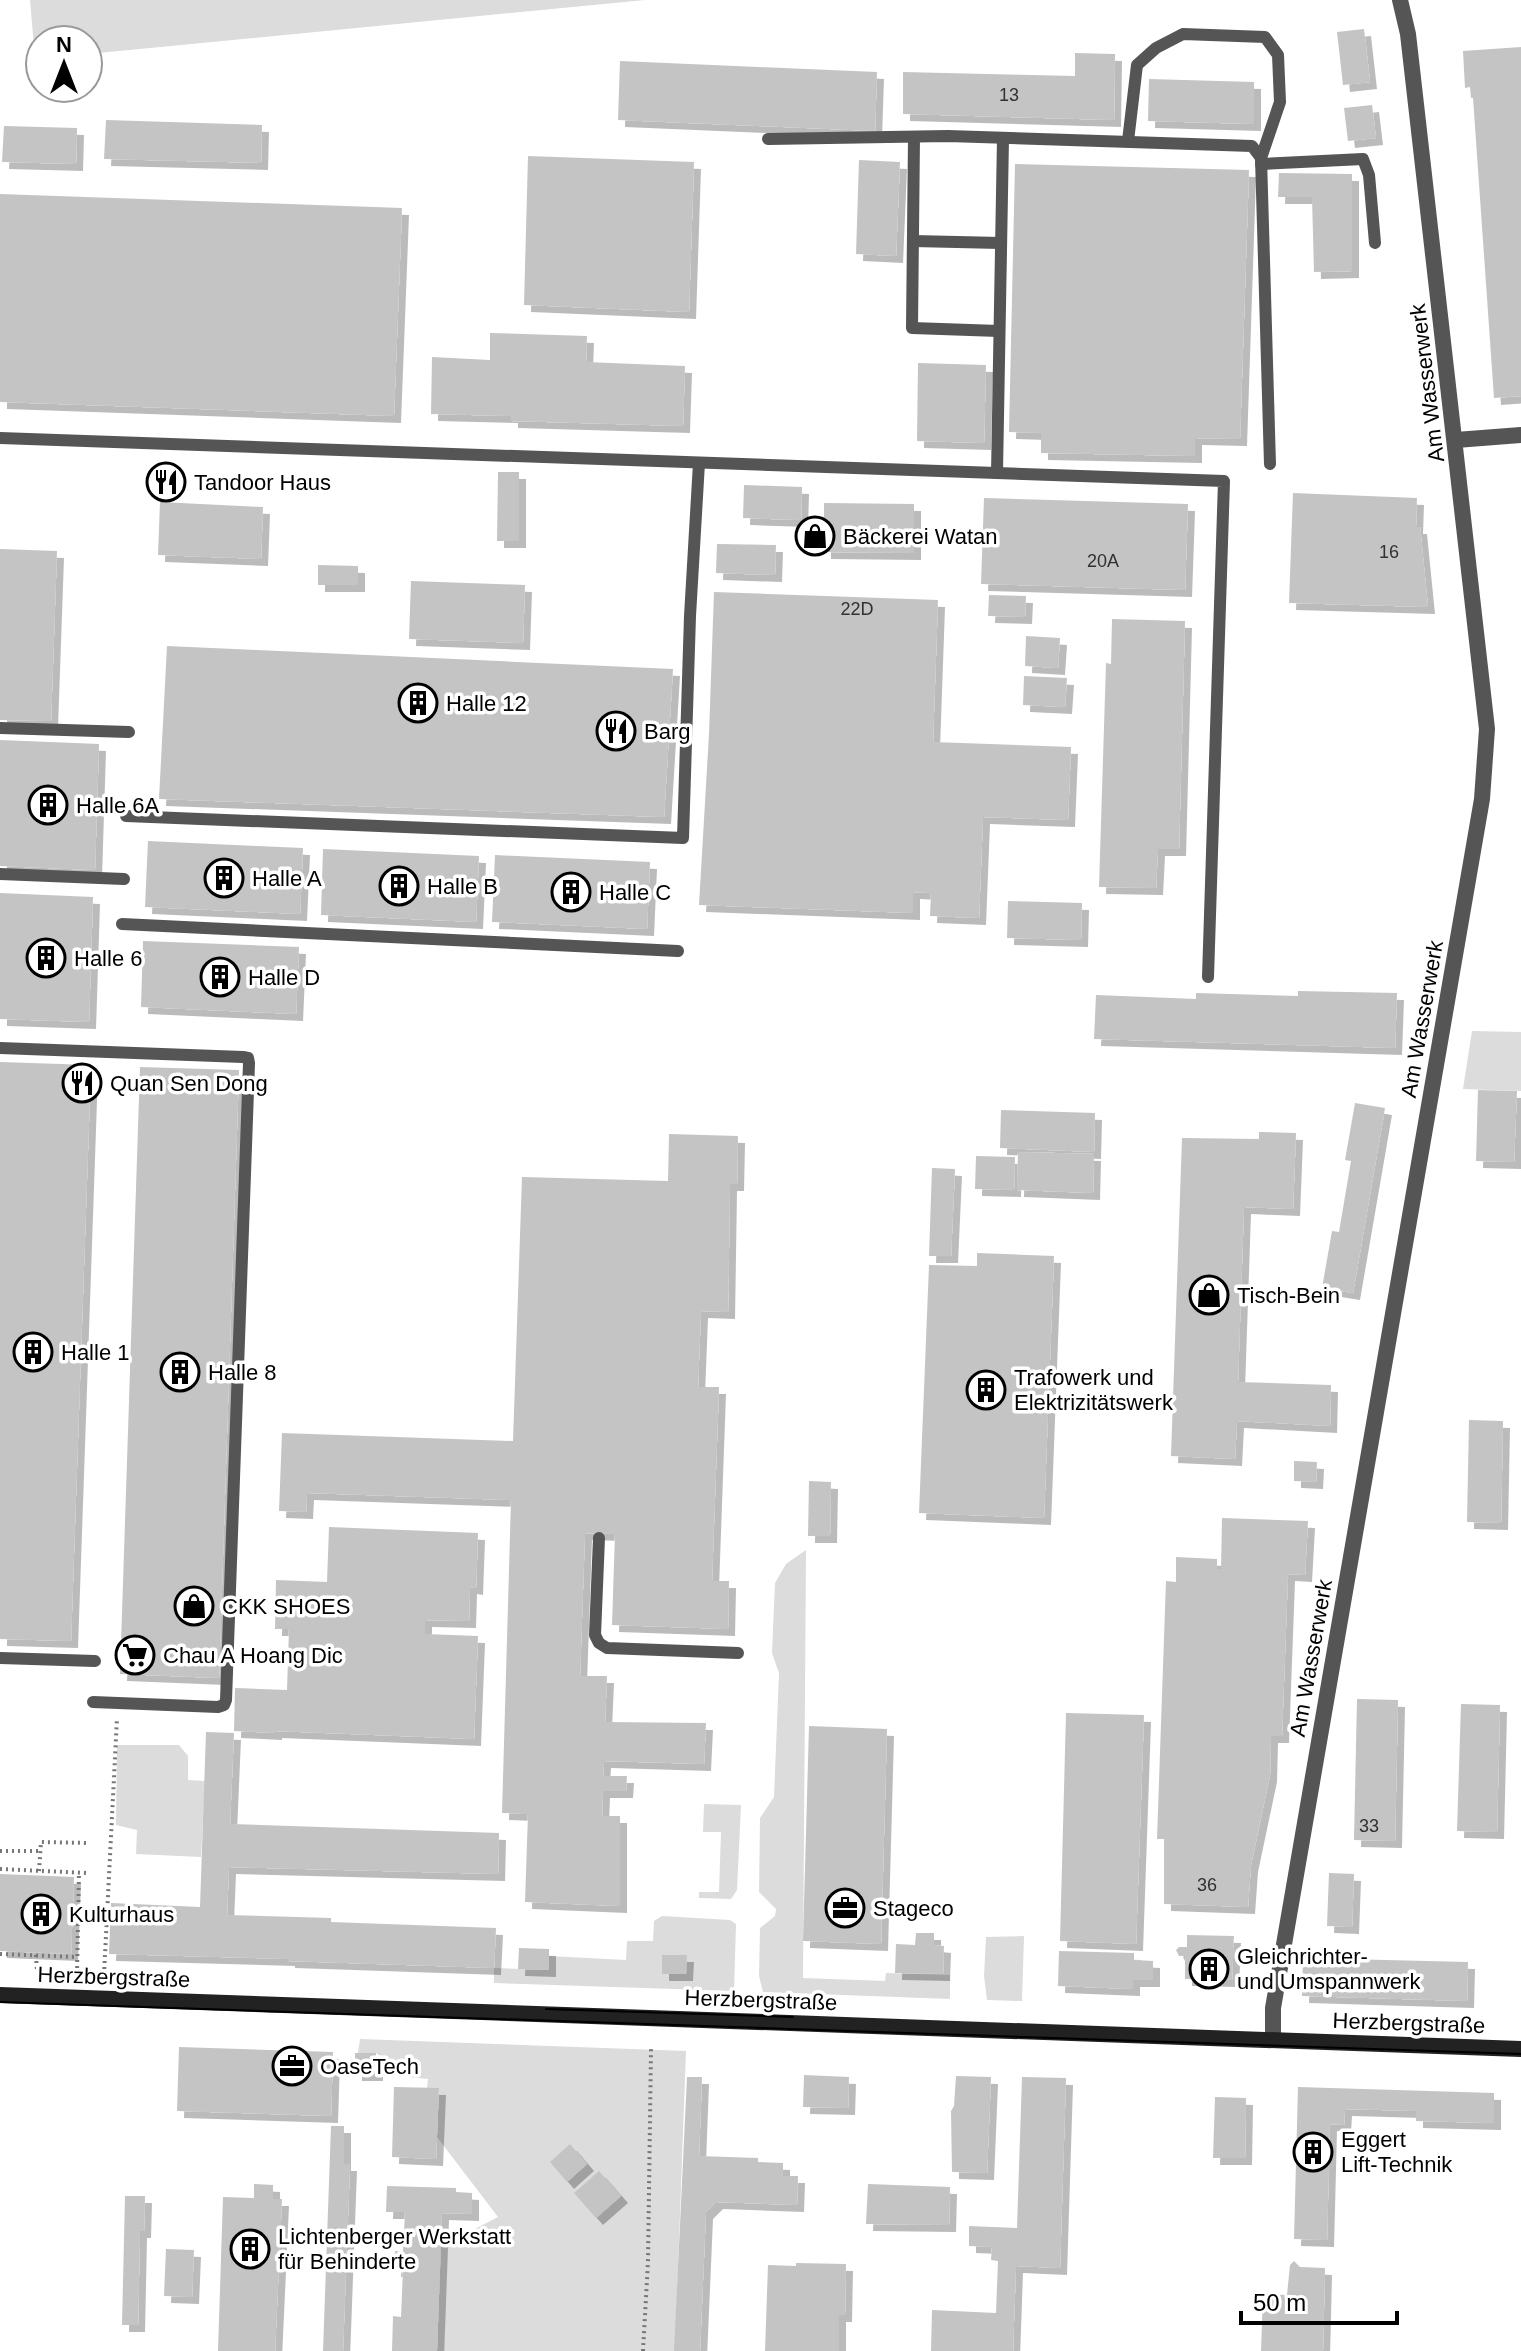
<svg xmlns="http://www.w3.org/2000/svg" width="1521" height="2351" viewBox="0 0 1521 2351" font-family="Arial,sans-serif">
<style>
.green{fill:#dcdcdc}
.building{fill:#c4c4c4;filter:url(#shadow)}
.lines{fill:none;stroke-linecap:round;stroke-linejoin:round}
.path{stroke:#777;stroke-width:4;stroke-dasharray:2 4;stroke-linecap:butt}
.lane{stroke:#555;stroke-width:12}
.street{stroke:#555;stroke-width:16}
.secondary{stroke:#222;stroke-width:16}
.tram{stroke:#000;stroke-width:2}
.labels{text-anchor:middle;dominant-baseline:central;stroke-width:7;stroke-linejoin:round;paint-order:stroke}
.number-label{font-size:18px;fill:#313131}
.street-label{font-size:22px;fill:#000;stroke:#fff}
.poi-label{font-size:22px;fill:#000;stroke:#fff;text-anchor:start}
</style>
<defs>
<filter id="shadow"><feDropShadow dx="7" dy="7" stdDeviation="0" flood-color="#0004"/></filter>
</defs>
<rect width="100%" height="100%" fill="#fff"/>
<g class="green">
<polygon points="30,0 645,0 88,54 88,40 40,40 40,59 35,59"/>
<polygon points="1472,1031 1521,1032 1521,1091 1463,1089"/>
<polygon points="806,1550 803,1978 885,1981 886,1973 950,1975 950,1999 763,1992 759,1976 760,1928 775,1916 776,1909 759,1892 760,1818 774,1797 779,1673 772,1653 775,1583 786,1564"/>
<polygon points="117,1745 179,1745 188,1756 188,1780 205,1781 201,1857 136,1854 137,1830 116,1825"/>
<polygon points="704,1804 741,1805 737,1890 731,1899 699,1898 699,1892 719,1892 721,1832 703,1832"/>
<polygon points="662,1916 730,1920 736,1924 734,1991 494,1983 494,1968 548,1970 549,1956 626,1960 627,1941 653,1941 654,1921"/>
<polygon points="1024,1936 1022,2001 987,2000 984,1976 986,1937"/>
<polygon points="360,2039 686,2051 675,2351 437,2351 440,2247 498,2217 437,2137 439,2089 427,2088 428,2079 396,2076 397,2062 390,2063 376,2053 358,2053"/>
</g>
<g class="building">
<polygon points="1364,29 1370,82 1343,85 1337,32"/>
<polygon points="1521,47 1521,396 1494,398 1473,98 1471,98 1470,87 1465,88 1463,51"/>
<polygon points="1075,53 1115,54 1114,120 903,114 903,72 1075,76"/>
<polygon points="620,61 877,72 875,131 618,120"/>
<polygon points="1149,79 1254,82 1254,124 1148,121"/>
<polygon points="1372,105 1376,138 1348,141 1344,108"/>
<polygon points="106,120 262,125 261,163 104,159"/>
<polygon points="4,126 77,128 76,164 2,162"/>
<polygon points="528,156 694,162 689,312 524,305"/>
<polygon points="859,160 900,162 896,256 856,254"/>
<polygon points="1015,164 1249,170 1240,439 1195,438 1195,456 1041,453 1041,433 1009,432"/>
<polygon points="1279,173 1352,174 1352,271 1314,272 1312,197 1278,197"/>
<polygon points="0,194 402,208 394,416 0,402"/>
<polygon points="490,333 587,336 586,362 685,366 683,426 511,421 511,416 431,414 432,357 490,360"/>
<polygon points="918,363 986,365 984,443 917,441"/>
<polygon points="498,472 519,472 519,541 497,541"/>
<polygon points="744,485 802,487 801,520 743,518"/>
<polygon points="1293,493 1417,498 1416,527 1420,527 1428,607 1289,603"/>
<polygon points="984,498 1188,504 1185,590 981,584"/>
<polygon points="160,502 263,507 261,559 158,555"/>
<polygon points="824,503 914,504 914,553 824,552"/>
<polygon points="717,544 776,545 775,575 716,573"/>
<polygon points="0,549 57,551 51,721 0,720"/>
<polygon points="318,565 358,566 358,585 318,585"/>
<polygon points="411,581 525,585 523,643 409,639"/>
<polygon points="714,592 938,600 933,742 1071,747 1068,820 983,817 979,918 930,916 931,893 913,892 913,913 699,905 709,734"/>
<polygon points="989,595 1026,596 1025,617 988,616"/>
<polygon points="1112,619 1185,621 1179,849 1158,849 1156,888 1099,887 1106,663 1111,664"/>
<polygon points="1026,636 1060,638 1058,668 1025,666"/>
<polygon points="167,646 673,669 664,817 159,799"/>
<polygon points="1024,676 1067,678 1065,707 1023,705"/>
<polygon points="0,740 99,744 95,870 0,866"/>
<polygon points="148,841 303,848 300,914 145,907"/>
<polygon points="323,849 479,856 476,922 321,915"/>
<polygon points="495,855 650,862 647,929 492,922"/>
<polygon points="0,893 93,897 89,1022 0,1019"/>
<polygon points="1008,901 1082,903 1081,940 1007,938"/>
<polygon points="143,941 299,947 296,1014 141,1007"/>
<polygon points="1298,991 1397,993 1395,1048 1094,1039 1096,995 1196,999 1196,993 1298,996"/>
<polygon points="0,1062 91,1065 71,1641 0,1639"/>
<polygon points="140,1067 239,1070 219,1678 120,1674"/>
<polygon points="1478,1090 1517,1091 1514,1162 1476,1161"/>
<polygon points="1355,1103 1385,1108 1353,1293 1322,1288 1332,1231 1339,1232 1351,1161 1345,1160"/>
<polygon points="1001,1110 1095,1113 1094,1152 1000,1148"/>
<polygon points="1259,1132 1296,1133 1293,1209 1244,1207 1238,1382 1331,1385 1330,1426 1237,1421 1235,1459 1171,1456 1182,1138 1259,1139"/>
<polygon points="669,1134 738,1136 737,1184 730,1184 728,1312 701,1311 698,1387 719,1387 712,1581 729,1581 728,1629 612,1625 615,1534 585,1533 580,1676 607,1676 605,1722 706,1723 704,1764 604,1761 603,1776 627,1776 626,1791 603,1791 602,1816 620,1816 620,1906 525,1902 528,1814 502,1813 511,1500 307,1493 306,1512 279,1511 282,1433 513,1441 522,1177 668,1181"/>
<polygon points="1018,1152 1094,1154 1093,1193 1017,1190"/>
<polygon points="976,1156 1015,1157 1014,1190 975,1189"/>
<polygon points="932,1168 955,1169 951,1256 929,1256"/>
<polygon points="977,1253 1054,1256 1044,1518 919,1513 929,1265 977,1266"/>
<polygon points="1469,1420 1503,1421 1501,1523 1467,1522"/>
<polygon points="1294,1461 1317,1462 1316,1482 1294,1481"/>
<polygon points="809,1481 831,1482 830,1536 808,1536"/>
<polygon points="1222,1518 1308,1521 1305,1575 1288,1574 1282,1736 1271,1736 1270,1775 1251,1865 1248,1907 1164,1904 1164,1839 1157,1839 1166,1581 1176,1582 1176,1557 1217,1559 1217,1569 1221,1569"/>
<polygon points="329,1527 478,1533 476,1588 470,1587 469,1621 425,1620 425,1634 478,1636 474,1739 275,1731 275,1733 234,1731 235,1688 287,1690 289,1629 275,1629 276,1580 327,1582"/>
<polygon points="1357,1699 1398,1700 1395,1841 1354,1840"/>
<polygon points="1461,1704 1500,1705 1497,1832 1457,1831"/>
<polygon points="1066,1713 1144,1715 1136,1944 1060,1941"/>
<polygon points="809,1726 887,1729 881,1944 803,1941"/>
<polygon points="206,1732 234,1733 230,1824 499,1833 498,1874 229,1867 227,1915 331,1918 331,1922 496,1928 494,1968 288,1961 288,1959 109,1954 111,1903 200,1907"/>
<polygon points="1329,1873 1354,1874 1352,1927 1327,1926"/>
<polygon points="0,1874 74,1877 71,1954 0,1951"/>
<polygon points="916,1933 934,1933 934,1945 944,1946 943,1974 895,1973 896,1944 915,1945"/>
<polygon points="1187,1935 1234,1936 1233,1949 1242,1949 1244,1953 1241,1958 1233,1958 1232,1980 1185,1979 1185,1956 1179,1956 1176,1950 1179,1947 1187,1947"/>
<polygon points="519,1948 549,1949 549,1970 518,1969"/>
<polygon points="1059,1951 1134,1953 1134,1960 1153,1961 1153,1980 1133,1980 1133,1989 1058,1986"/>
<polygon points="662,1955 687,1955 686,1974 662,1974"/>
<polygon points="1303,1958 1468,1962 1467,2001 1302,1996"/>
<polygon points="179,2047 333,2052 331,2116 177,2111"/>
<rect x="355" y="2053" width="21" height="21"/>
<polygon points="804,2075 849,2077 848,2108 803,2107"/>
<polygon points="956,2076 991,2077 987,2173 952,2172 951,2111 954,2106"/>
<polygon points="687,2077 702,2077 699,2156 758,2158 758,2162 783,2163 783,2176 798,2176 797,2205 716,2202 706,2212 700,2351 674,2351"/>
<polygon points="1022,2077 1066,2078 1060,2268 1016,2266 1013,2351 931,2351 932,2310 996,2313 998,2261 991,2260 992,2247 969,2246 969,2226 1017,2228"/>
<polygon points="394,2087 439,2088 436,2159 392,2157"/>
<polygon points="1298,2087 1494,2093 1494,2123 1416,2121 1416,2111 1345,2109 1344,2125 1330,2124 1327,2240 1294,2239"/>
<polygon points="1215,2097 1246,2098 1245,2158 1213,2158"/>
<polygon points="331,2126 344,2126 344,2164 350,2164 343,2351 323,2351"/>
<polygon points="570,2144 587,2164 567,2182 550,2162"/>
<polygon points="599,2171 621,2196 596,2218 574,2193"/>
<polygon points="254,2184 273,2185 273,2199 282,2199 275,2351 218,2351 223,2197 254,2198"/>
<polygon points="868,2184 950,2187 949,2225 866,2224"/>
<polygon points="387,2186 456,2188 456,2192 472,2193 472,2214 442,2213 437,2351 392,2351 393,2316 401,2317 403,2270 394,2270 395,2251 403,2251 405,2212 386,2212"/>
<polygon points="125,2196 145,2196 144,2231 140,2231 138,2325 122,2325"/>
<polygon points="166,2249 194,2250 192,2297 164,2296"/>
<polygon points="1294,2261 1300,2267 1325,2268 1323,2351 1261,2351 1263,2294 1287,2295 1290,2265"/>
<polygon points="796,2263 846,2264 845,2315 839,2315 839,2351 765,2351 768,2265 796,2266"/>
</g>
<g class="lines">
<g class="path">
<polyline points="0,1851 40,1851"/>
<polyline points="0,1869 87,1873"/>
<polyline points="39,1871 41,1842 88,1843"/>
<polyline points="0,1954 77,1957"/>
<polyline points="36,1955 37,1973"/>
<polyline points="77,1974 79,1873"/>
<polyline points="104,1975 117,1718"/>
<polyline points="643,2351 648,2262 651,2049"/>
</g>
<g class="lane">
<polyline points="914,137 912,328 999,331"/>
<polyline points="768,139 948,136 1252,146 1261,158 1270,464"/>
<polyline points="1128,141 1137,65 1156,48 1183,34 1265,37 1278,55 1280,102 1261,158"/>
<polyline points="1261,164 1363,159 1369,175 1375,243"/>
<polyline points="913,241 1001,243"/>
<polyline points="0,438 1224,481 1208,977"/>
<polyline points="997,473 1003,138"/>
<polyline points="0,728 129,732"/>
<polyline points="126,816 683,838 690,616 699,463"/>
<polyline points="0,874 124,879"/>
<polyline points="122,924 678,951"/>
<polyline points="0,1048 243,1057 248,1058 249,1063 226,1700 224,1705 218,1707 93,1702"/>
<polyline points="599,1538 595,1635 599,1643 607,1648 738,1653"/>
<polyline points="0,1658 95,1661"/>
</g>
<g class="street">
<polyline points="1456,440 1521,435"/>
<polyline points="1273,2040 1273,2008 1482,799 1487,729 1408,34 1400,0"/>
</g>
<polyline class="secondary" points="0,1995 1521,2049"/>
<g class="tram">
<polyline points="0,2002 1521,2054"/>
<polyline points="546,2009 793,2017"/>
</g>
</g>
<defs>
<symbol id="restaurant-ring" viewBox="-11 -11 22 22"><circle r="9.5" fill="#fff" stroke="#000" stroke-width="1.5"/><path d="M-5-6h1v4h1v-4h1v4h1v-4h1v5L-1.5 .5V6h-2V.5L-5-1ZM5-6V6H3V1.5H1.5Q1.5-4 5-6Z" fill="#000"/></symbol>
<symbol id="shop-ring" viewBox="-11 -11 22 22"><circle r="9.5" fill="#fff" stroke="#000" stroke-width="1.5"/><path d="M-5-2.5h2.3a2.7 3.5 0 0 1 5.4 0H5L5.5 6h-11ZM-1.5-2.5h3a1.5 2.3 0 0 0-3 0Z" fill="#000"/></symbol>
<symbol id="building-ring" viewBox="-11 -11 22 22"><circle r="9.5" fill="#fff" stroke="#000" stroke-width="1.5"/><path d="M-4-6H4V6H1V3H-1V6H-4ZM-2.5-4.3h1.7v1.8h-1.7ZM.8-4.3h1.7v1.8H.8ZM-2.5-1h1.7V.8h-1.7ZM.8-1h1.7V.8H.8Z" fill="#000"/></symbol>
<symbol id="supermarket-ring" viewBox="-11 -11 22 22"><circle r="9.5" fill="#fff" stroke="#000" stroke-width="1.5"/><path d="M-6-5.5h2.5l.6 2H6L4.5 2H-2.5L-4.4-4H-6ZM-1.5 3.2a1.3 1.3 0 1 0 .1 0ZM3 3.2a1.3 1.3 0 1 0 .1 0Z" fill="#000"/></symbol>
<symbol id="office-ring" viewBox="-11 -11 22 22"><circle r="9.5" fill="#fff" stroke="#000" stroke-width="1.5"/><path d="M-6-3h4V-5.5h4V-3h4V5H-6ZM-1-4.5V-3h2v-1.5ZM-6 0V1H6V0Z" fill="#000"/></symbol>
</defs>
<g fill-rule="evenodd">
<use href="#restaurant-ring" x="144" y="460" width="44" height="44"/>
<use href="#shop-ring" x="793" y="514" width="44" height="44"/>
<use href="#building-ring" x="396" y="681" width="44" height="44"/>
<use href="#restaurant-ring" x="594" y="709" width="44" height="44"/>
<use href="#building-ring" x="26" y="783" width="44" height="44"/>
<use href="#building-ring" x="202" y="856" width="44" height="44"/>
<use href="#building-ring" x="377" y="864" width="44" height="44"/>
<use href="#building-ring" x="549" y="870" width="44" height="44"/>
<use href="#building-ring" x="24" y="936" width="44" height="44"/>
<use href="#building-ring" x="198" y="955" width="44" height="44"/>
<use href="#restaurant-ring" x="60" y="1061" width="44" height="44"/>
<use href="#shop-ring" x="1187" y="1273" width="44" height="44"/>
<use href="#building-ring" x="11" y="1330" width="44" height="44"/>
<use href="#building-ring" x="158" y="1350" width="44" height="44"/>
<use href="#building-ring" x="964" y="1368" width="44" height="44"/>
<use href="#shop-ring" x="172" y="1584" width="44" height="44"/>
<use href="#supermarket-ring" x="113" y="1633" width="44" height="44"/>
<use href="#office-ring" x="823" y="1886" width="44" height="44"/>
<use href="#building-ring" x="19" y="1892" width="44" height="44"/>
<use href="#building-ring" x="1187" y="1947" width="44" height="44"/>
<use href="#office-ring" x="270" y="2044" width="44" height="44"/>
<use href="#building-ring" x="1291" y="2130" width="44" height="44"/>
<use href="#building-ring" x="228" y="2227" width="44" height="44"/>
</g>
<g class="labels">
<g class="number-label">
<text x="1009" y="95">13</text>
<text x="1389" y="552">16</text>
<text x="1103" y="561">20A</text>
<text x="857" y="609">22D</text>
<text x="1369" y="1826">33</text>
<text x="1207" y="1885">36</text>
</g>
<g class="street-label">
<text transform="translate(1427 383) rotate(-97)">Am Wasserwerk</text>
<text transform="translate(1422 1019) rotate(-80)">Am Wasserwerk</text>
<text transform="translate(1311 1658) rotate(-80)">Am Wasserwerk</text>
<text transform="translate(114 1977) rotate(2)">Herzbergstraße</text>
<text transform="translate(761 2000) rotate(2)">Herzbergstraße</text>
<text transform="translate(1409 2023) rotate(2)">Herzbergstraße</text>
</g>
<g class="poi-label">
<text x="194" y="482">Tandoor Haus</text>
<text x="843" y="536">Bäckerei Watan</text>
<text x="446" y="703">Halle 12</text>
<text x="644" y="731">Barg</text>
<text x="76" y="805">Halle 6A</text>
<text x="252" y="878">Halle A</text>
<text x="427" y="886">Halle B</text>
<text x="599" y="892">Halle C</text>
<text x="74" y="958">Halle 6</text>
<text x="248" y="977">Halle D</text>
<text x="110" y="1083">Quan Sen Dong</text>
<text x="1237" y="1295">Tisch-Bein</text>
<text x="61" y="1352">Halle 1</text>
<text x="208" y="1372">Halle 8</text>
<text x="1014" y="1377">Trafowerk und<tspan x="1014" dy="25">Elektrizitätswerk</tspan></text>
<text x="222" y="1606">CKK SHOES</text>
<text x="163" y="1655">Chau A Hoang Dic</text>
<text x="873" y="1908">Stageco</text>
<text x="69" y="1914">Kulturhaus</text>
<text x="1237" y="1956">Gleichrichter-<tspan x="1237" dy="25">und Umspannwerk</tspan></text>
<text x="320" y="2066">OaseTech</text>
<text x="1341" y="2139">Eggert<tspan x="1341" dy="25">Lift-Technik</tspan></text>
<text x="278" y="2236">Lichtenberger Werkstatt<tspan x="278" dy="25">für Behinderte</tspan></text>
</g>
</g>
<g transform="translate(64 64)"><circle r="38" fill="#ffffff" stroke="#999999" stroke-width="2"/>
<path d="M0-6L14 30L0 20L-14 30Z" fill="#000000"/>
<text y="-12" font-size="22" font-weight="bold" text-anchor="middle" fill="#000000">N</text>
</g>
<path d="M1241 2311v12h156v-12" fill="none" stroke="#000000" stroke-width="4"/>
<text x="1253" y="2311" font-size="24" fill="#000000" stroke="#ffffff" stroke-width="6" paint-order="stroke">50 m</text>
</svg>
